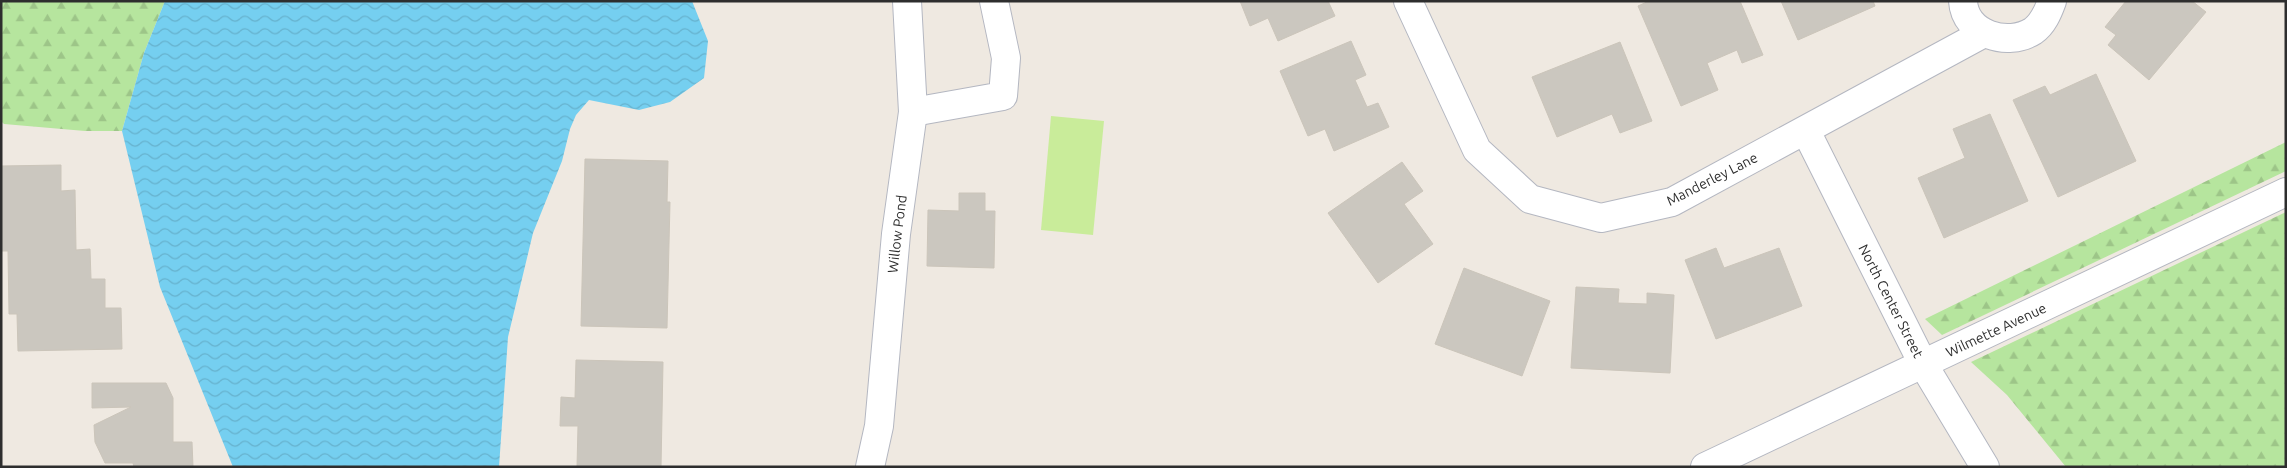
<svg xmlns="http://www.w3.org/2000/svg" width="2287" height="468" viewBox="0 0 2287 468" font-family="Ubuntu,sans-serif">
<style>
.forest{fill:url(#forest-firs)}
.pitch{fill:#c9ec9a}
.water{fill:url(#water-waves)}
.building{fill:#cbc7bf;stroke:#cbc5ba}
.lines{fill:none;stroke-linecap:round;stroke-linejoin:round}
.minor-casing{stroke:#b4b7c1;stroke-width:30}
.minor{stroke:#fff;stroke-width:28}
.labels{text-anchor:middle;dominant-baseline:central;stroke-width:4;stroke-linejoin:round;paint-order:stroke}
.street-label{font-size:14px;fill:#2e2e2e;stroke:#fff}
</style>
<defs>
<pattern id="forest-firs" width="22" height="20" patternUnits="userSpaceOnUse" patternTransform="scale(1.25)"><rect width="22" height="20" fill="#b6e59e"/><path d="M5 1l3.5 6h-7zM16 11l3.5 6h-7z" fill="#9dc588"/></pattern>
<pattern id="water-waves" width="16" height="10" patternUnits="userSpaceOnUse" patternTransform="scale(1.25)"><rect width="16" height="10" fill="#75cff0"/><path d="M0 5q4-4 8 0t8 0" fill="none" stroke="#66b2ce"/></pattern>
</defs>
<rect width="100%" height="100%" fill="#efe9e1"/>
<g class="forest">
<polygon points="1,1 165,1 144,53 122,131 85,131 4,124 1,121"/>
<polygon points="2286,142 2286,171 1942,335 1925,319"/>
<polygon points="2286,212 2286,467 2066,467 2007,395 1971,362"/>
</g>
<polygon class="pitch" points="1051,116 1104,121 1093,235 1041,230"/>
<polygon class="water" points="165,1 692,1 708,41 704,78 670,102 639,110 589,100 576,115 570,129 562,161 533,233 508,337 499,467 233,467 160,287 122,131 144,53"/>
<g class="building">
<polygon points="1240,1 1328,1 1335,16 1278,41 1268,18 1250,26"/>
<polygon points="1649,1 1740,1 1763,55 1742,63 1737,50 1707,63 1718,90 1681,106 1638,6"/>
<polygon points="1781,1 1873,1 1875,6 1798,40"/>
<polygon points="2126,1 2192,1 2206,12 2149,80 2108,45 2116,35 2105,27"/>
<polygon points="1351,41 1366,75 1355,80 1367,107 1378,103 1389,127 1334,151 1325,129 1308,136 1280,71"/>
<polygon points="1620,42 1652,121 1620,133 1612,114 1557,137 1532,77"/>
<polygon points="2096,74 2136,161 2058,197 2013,100 2045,86 2050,95"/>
<polygon points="1990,114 2028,201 1944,238 1918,178 1965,158 1953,129"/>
<polygon points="585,159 668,161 667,202 670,202 667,328 581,326"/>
<polygon points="1402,162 1423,191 1404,204 1433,244 1378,283 1328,213"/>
<polygon points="61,165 61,191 75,190 76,250 90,249 91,279 105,279 105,308 121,308 122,349 18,351 17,314 9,314 8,251 1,251 1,166"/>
<polygon points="959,193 985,193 985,211 995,211 994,268 927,266 928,210 959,211"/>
<polygon points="1716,248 1724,268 1779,248 1802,306 1716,339 1685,260"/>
<polygon points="1464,268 1550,301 1522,376 1435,344"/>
<polygon points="1576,287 1619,289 1618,303 1647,304 1647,293 1674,295 1670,373 1571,368"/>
<polygon points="576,360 663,362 661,467 577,467 578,426 560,426 561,397 575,398"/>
<polygon points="92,383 166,383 173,398 173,442 192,442 193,467 134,467 133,463 105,463 95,442 94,425 131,407 92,408"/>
</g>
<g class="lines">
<defs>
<g id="minor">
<polyline points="1408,1 1477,150 1530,199 1601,218 1672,202 1984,33"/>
<path d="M1963,1C1965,35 2008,47 2033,31C2043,24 2048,12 2052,1"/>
<polyline points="913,112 1003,96 1006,58 994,1"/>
<polyline points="1806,131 1923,364 1985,467"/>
<polyline points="870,467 879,426 896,234 913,112 907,1"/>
<polyline points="1705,467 2286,192"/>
</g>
</defs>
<use href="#minor" class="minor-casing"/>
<use href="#minor" class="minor"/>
</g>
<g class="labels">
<g class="street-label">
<text transform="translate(1712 179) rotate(-27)">Manderley Lane</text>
<text transform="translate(897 234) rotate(-83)">Willow Pond</text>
<text transform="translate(1891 301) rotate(63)">North Center Street</text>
<text transform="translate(1996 330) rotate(-25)">Wilmette Avenue</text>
</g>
</g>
<rect width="2287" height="468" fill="none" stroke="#2e2e2e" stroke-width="5"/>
</svg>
